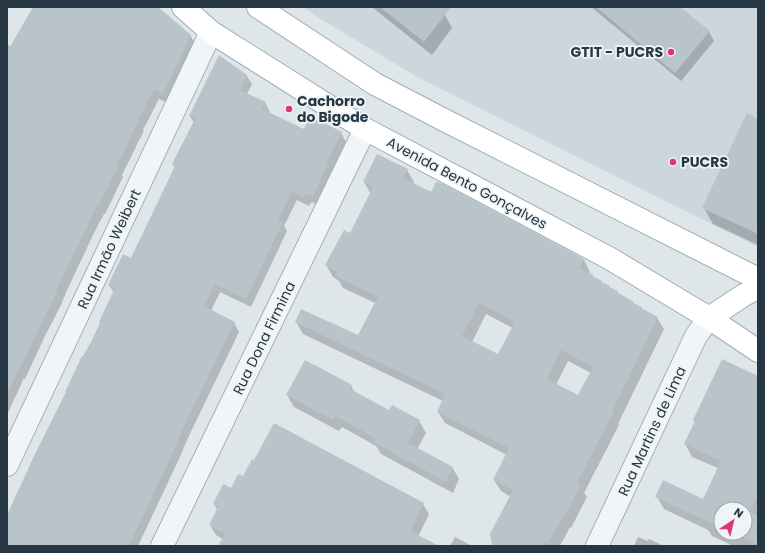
<svg xmlns="http://www.w3.org/2000/svg" width="765" height="553" viewBox="0 0 765 553" font-family="Poppins,sans-serif">
<style>
.built{fill:#cdd6dc}
.shadow{fill:#0003;fill-rule:evenodd}
.building{fill:#b8c3ca;fill-rule:evenodd}
.lines{fill:none;stroke-linecap:round;stroke-linejoin:round}
.minor-casing{stroke:#a4aeb5;stroke-width:24}
.major-casing{stroke:#9dadb7;stroke-width:24}
.minor{stroke:#f2f5f8;stroke-width:22}
.major{stroke:#fff;stroke-width:22}
.poi-dot{fill:#dd3577;stroke:#eff4f7;stroke-width:1.5}
.labels{text-anchor:middle;dominant-baseline:central;stroke-width:3.5;stroke-linejoin:round;paint-order:stroke}
.poi-label{font-size:14px;font-weight:bold;fill:#263743;stroke:#eff4f7;text-anchor:start}
.street-label{font-size:14px;fill:#263743;stroke:#eff4f7}
</style>
<rect width="100%" height="100%" fill="#dfe6ea"/>
<polygon class="built" points="303,7 758,7 758,247 419,78 319,18"/>
<g class="shadow">
<polygon points="34,7 157,7 190,35 196,45 168,103 159,99 143,130 144,131 136,146 136,147 122,175 123,177 105,214 104,214 94,233 68,288 62,302 62,303 45,336 25,379 24,378 7,415 7,44 11,47"/>
<polygon points="372,7 434,7 445,15 452,28 432,55"/>
<polygon points="591,7 679,7 709,32 714,41 681,81"/>
<polygon points="246,75 252,84 247,94 265,103 270,112 269,114 304,131 341,133 346,142 332,172 318,205 312,202 309,206 297,200 284,226 287,231 251,307 220,292 211,311 234,323 239,332 187,440 179,459 138,546 7,546 7,516 92,342 114,293 109,285 131,259 175,168 173,164 194,123 190,116"/>
<polygon points="758,120 758,245 713,224 704,208"/>
<path d="M407,170L414,182L413,184L584,260L590,272L589,274L592,275L594,278L601,281L602,283L617,292L618,294L633,302L634,304L641,307L643,310L657,318L664,329L618,424L619,425L584,493L587,497L571,528L570,527L560,546H493L511,497L501,491L494,480L507,455L445,423L438,412L443,401L303,334L296,322L358,337L375,303L343,288L339,281L333,277L326,265L351,234L371,194L364,182ZM486,314L513,328L498,355L472,342ZM568,361L591,373L579,397L556,385Z"/>
<path d="M758,377V546H733L712,536L708,530L664,509L657,497L703,500L718,468L692,457L685,444L695,423L694,420ZM721,509H745V533H721Z"/>
<polygon points="351,386 355,393 389,411 419,421 426,433 417,449 452,467 459,479 453,493 381,454 376,446 342,427 339,431 294,407 287,395"/>
<polygon points="243,477 423,504 429,514 418,537 437,546 219,546 223,539 216,535 210,525 218,511 214,504 232,489"/>
<polygon points="455,537 472,546 450,546"/>
<polygon points="638,537 648,541 649,539 664,546 634,546"/>
</g>
<g class="building">
<polygon points="33,7 158,7 191,35 163,94 154,89 138,120 139,120 131,136 131,137 117,166 118,167 99,205 98,204 89,223 62,278 56,292 57,292 40,326 20,369 19,369 7,395 7,52"/>
<polygon points="380,7 451,7 424,42"/>
<polygon points="596,7 680,7 710,31 675,73"/>
<polygon points="219,55 247,75 240,90 266,102 262,109 304,129 310,116 342,132 327,163 328,164 313,196 306,194 304,197 292,192 278,220 283,222 246,299 215,284 204,306 235,322 182,430 174,450 129,546 7,546 7,515 35,454 66,392 65,392 82,356 83,356 91,342 100,323 99,322 115,288 108,285 123,254 131,258 175,166 172,164 195,119 189,116"/>
<polygon points="747,113 758,119 758,234 702,208"/>
<path d="M377,154L408,169L403,178L431,192L436,182L443,184L584,259L580,268L593,275L592,276L602,281L601,282L610,286L609,287L618,291L617,292L634,302L633,303L642,307L641,308L658,317L612,412L613,413L577,483L581,485L564,517L563,516L548,544L544,542L542,546H492L490,534L513,490L493,480L509,448L437,412L445,394L295,322L301,309L358,335L378,297L335,276L337,272L325,265L344,230L350,233L373,187L363,182ZM479,303L515,322L498,354L462,336ZM561,350L593,367L578,395L547,379Z"/>
<polygon points="722,359 758,376 758,495 750,512 758,515 758,545 733,533 745,533 745,509 721,509 721,528 655,497 663,480 703,499 721,461 684,444 695,421 693,420"/>
<polygon points="305,360 352,385 350,389 389,410 392,405 420,420 408,443 453,467 446,482 373,442 375,438 335,416 333,420 286,395"/>
<polygon points="274,423 424,503 410,531 439,546 218,546 225,534 209,525 218,507 213,504 223,484 231,488 238,474 243,476 252,459 254,460"/>
</g>
<g class="lines">
<defs>
<g id="minor">
<polyline points="7,465 211,32"/>
<polyline points="162,546 365,129"/>
<polyline points="597,546 696,336 709,318"/>
</g>
<g id="major">
<polyline points="183,7 211,32 365,129 609,258 709,318 758,351"/>
<polyline points="258,7 375,84 448,122 758,279"/>
<polyline points="709,318 744,295 758,288"/>
</g>
</defs>
<use href="#minor" class="minor-casing"/>
<use href="#major" class="major-casing"/>
<use href="#minor" class="minor"/>
<use href="#major" class="major"/>
</g>
<g class="poi-dot">
<circle cx="671" cy="52" r="4"/>
<circle cx="289" cy="109" r="4"/>
<circle cx="673" cy="162" r="4"/>
</g>
<g class="labels">
<g class="poi-label">
<text x="663" y="52" text-anchor="end">GTIT - PUCRS</text>
<text x="297" y="101">Cachorro<tspan x="297" dy="16">do Bigode</tspan></text>
<text x="681" y="162">PUCRS</text>
</g>
<g class="street-label">
<text transform="translate(467 183) rotate(28)">Avenida Bento Gonçalves</text>
<text transform="translate(109 249) rotate(-65)">Rua Irmão Weibert</text>
<text transform="translate(264 338) rotate(-64)">Rua Dona Firmina</text>
<text transform="translate(652 431) rotate(-65)">Rua Martins de Lima</text>
</g>
</g>
<rect width="765" height="553" fill="none" stroke="#263743" stroke-width="16"/>
<g transform="translate(733 521) rotate(35)"><circle r="19" fill="#eff4f7" stroke="#9fa8af"/>
<path d="M0-3L7 15L0 10L-7 15Z" fill="#dd3577"/>
<text y="-6" font-size="11" font-weight="bold" text-anchor="middle" fill="#263743">N</text>
</g>
</svg>
